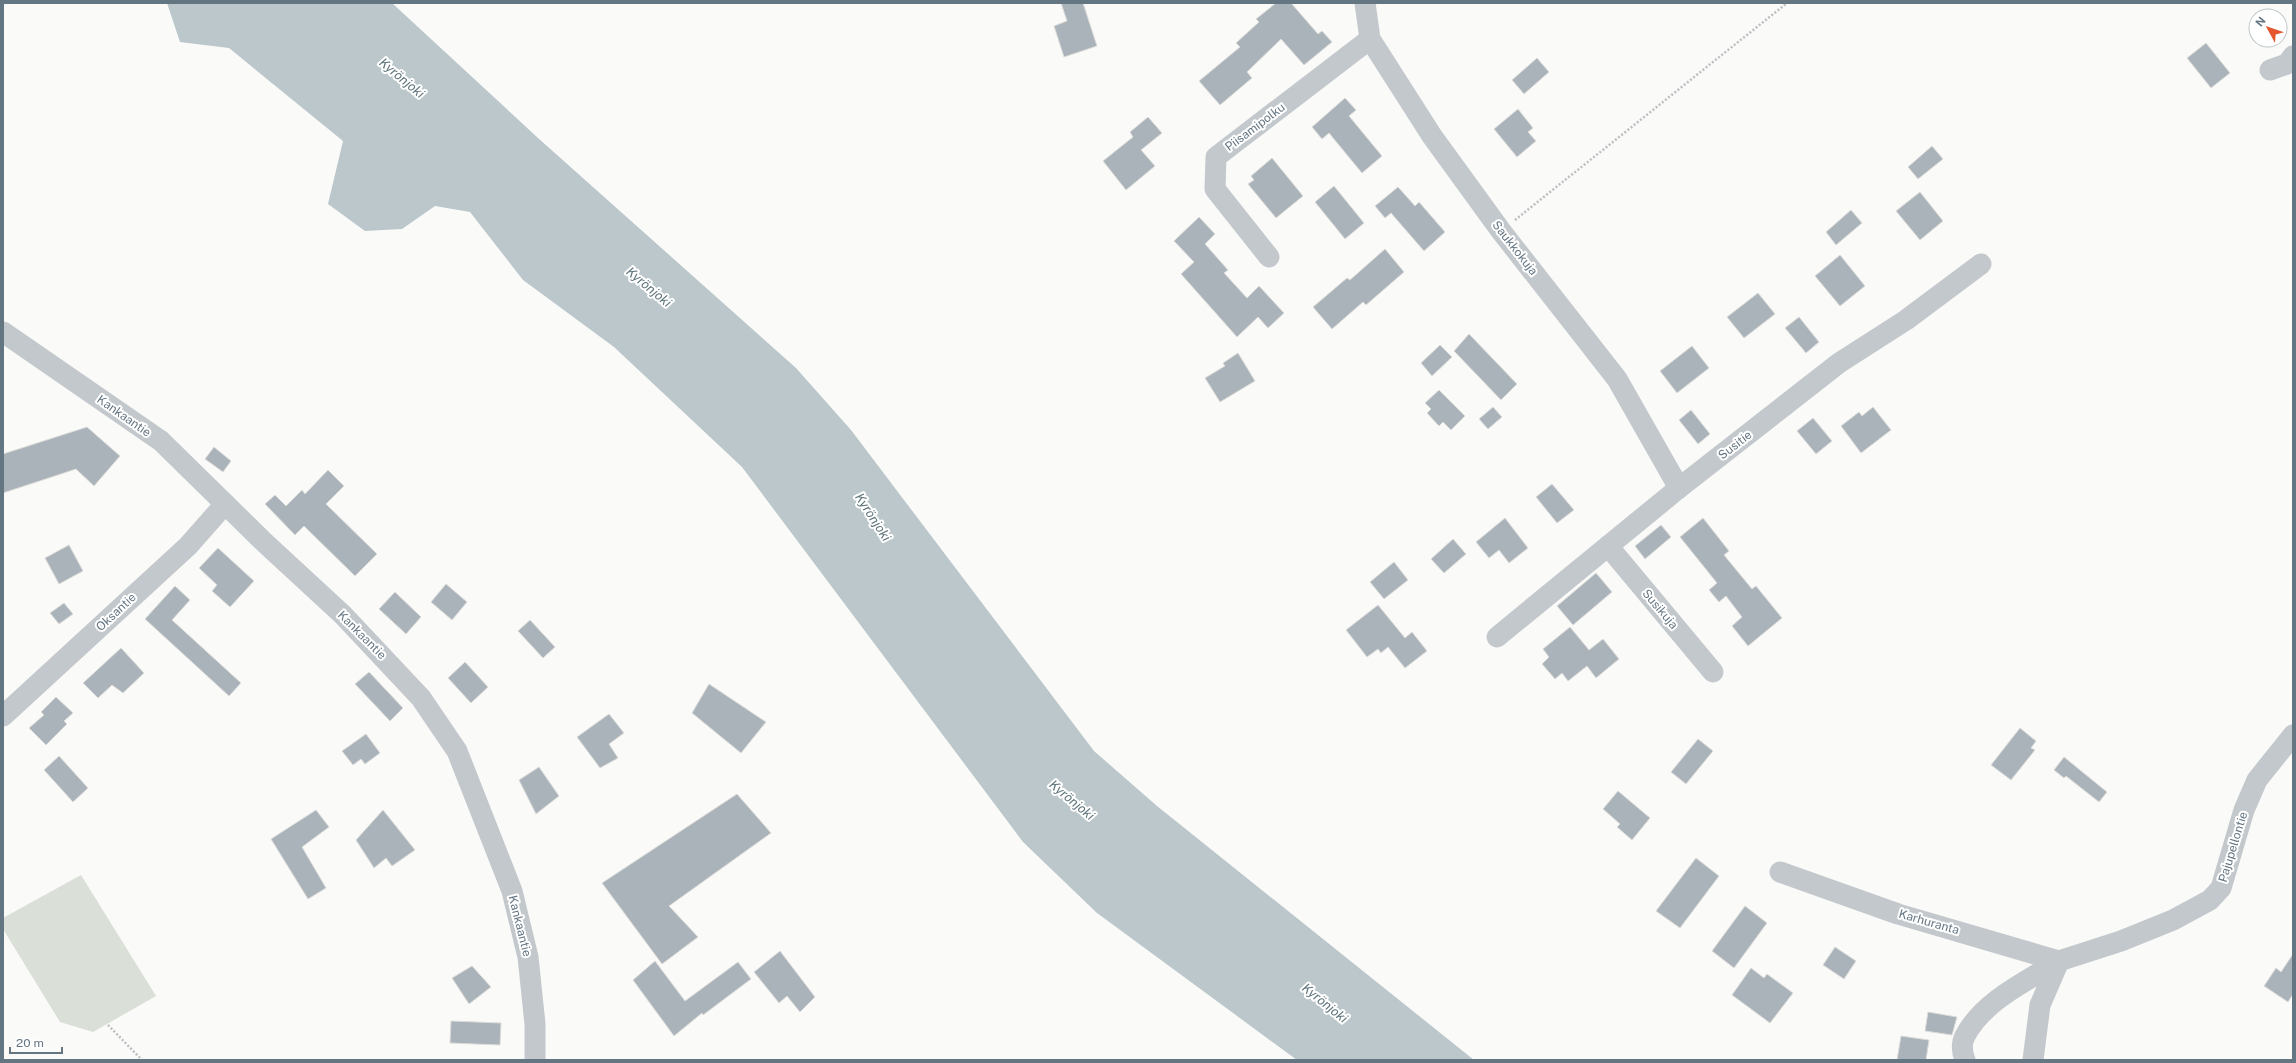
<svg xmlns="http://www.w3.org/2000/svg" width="2296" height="1063" viewBox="0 0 2296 1063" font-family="'Public Sans',sans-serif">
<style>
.green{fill:#dadfd7}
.water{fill:#bbc7cb}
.building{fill:#aab3b9;stroke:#dcdcda}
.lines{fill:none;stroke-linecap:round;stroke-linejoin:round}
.path{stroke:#bbbfc2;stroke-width:2.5;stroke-dasharray:2 2;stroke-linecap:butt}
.minor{stroke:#c3c8cc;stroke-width:21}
.labels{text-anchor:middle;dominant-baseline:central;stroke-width:4;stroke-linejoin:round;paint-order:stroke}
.street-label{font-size:12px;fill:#657683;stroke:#fff}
.water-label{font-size:13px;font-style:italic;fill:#60757c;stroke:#fff}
</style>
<rect width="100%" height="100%" fill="#fafaf8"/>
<polygon class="green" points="81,875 156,996 93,1032 60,1022 3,929 3,918"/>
<polygon class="water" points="167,3 392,3 538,138 796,368 851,430 1094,751 1157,806 1474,1060 1297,1060 1097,913 1023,842 742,467 614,347 523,280 470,212 435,206 402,229 365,231 328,204 343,141 229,48 180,42"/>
<g class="building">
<polygon points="1061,3 1083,3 1097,46 1064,57 1054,26 1067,21"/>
<polygon points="1276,3 1291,3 1318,34 1322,31 1332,42 1304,65 1281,39 1247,72 1252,78 1220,105 1199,81 1240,47 1236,43 1259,22 1256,19"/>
<polygon points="2206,43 2230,73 2211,88 2187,58"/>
<polygon points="1537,58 1549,72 1524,94 1512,80"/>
<polygon points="1345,98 1356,110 1349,116 1382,156 1362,173 1329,133 1322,139 1312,127"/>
<polygon points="1518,109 1533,128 1528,132 1536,141 1517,157 1494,129"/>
<polygon points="1148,117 1162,133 1141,150 1155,166 1126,190 1103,161 1133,137 1130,132"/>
<polygon points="1932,146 1943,159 1918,179 1908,167"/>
<polygon points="1272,158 1303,196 1276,218 1248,184 1254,180 1251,176"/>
<polygon points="1334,186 1364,223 1345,239 1315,202"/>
<polygon points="1398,187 1415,206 1419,202 1445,232 1424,251 1391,213 1385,218 1375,206"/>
<polygon points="1920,192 1943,221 1920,240 1896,211"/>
<polygon points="1851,210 1862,223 1836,245 1826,232"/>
<polygon points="1199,217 1215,234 1205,244 1228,270 1224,273 1247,298 1259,286 1284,313 1268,328 1258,317 1237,337 1181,274 1194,262 1174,241"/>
<polygon points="1385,249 1404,272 1366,305 1363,302 1332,329 1313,307 1347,278 1350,280"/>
<polygon points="1840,255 1865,286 1840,306 1815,276"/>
<polygon points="1758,293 1775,314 1744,338 1727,317"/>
<polygon points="1799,317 1819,342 1806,353 1785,328"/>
<polygon points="1469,334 1517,384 1501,400 1454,351"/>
<polygon points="1440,345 1452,357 1432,376 1421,363"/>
<polygon points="1692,346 1709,368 1677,393 1660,371"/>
<polygon points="1238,353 1255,381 1220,402 1205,378 1225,366 1223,363"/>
<polygon points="1439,390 1465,416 1451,430 1443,422 1439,426 1427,413 1431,409 1425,403"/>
<polygon points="1493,407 1502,417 1488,429 1479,419"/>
<polygon points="1873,407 1891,430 1861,453 1841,426 1859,412 1862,416"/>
<polygon points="1691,410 1710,434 1698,444 1679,420"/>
<polygon points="1813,418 1832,441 1816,454 1797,431"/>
<polygon points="87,427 120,456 94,486 76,469 3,493 3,454"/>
<polygon points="214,447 231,461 223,472 205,459"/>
<polygon points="328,470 344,486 326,504 377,554 355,576 304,526 295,535 265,504 275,495 286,506 302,490 305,494"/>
<polygon points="1552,484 1574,510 1557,523 1536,497"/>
<polygon points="1505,518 1528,548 1509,563 1499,550 1489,558 1476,542"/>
<polygon points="1703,518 1729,551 1724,555 1752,589 1756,586 1782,618 1748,646 1732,626 1742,617 1726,596 1719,602 1709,590 1717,583 1680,537"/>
<polygon points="1661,525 1671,537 1645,559 1635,546"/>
<polygon points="1453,539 1466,554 1444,573 1431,559"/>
<polygon points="69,545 83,571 59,584 45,558"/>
<polygon points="218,548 254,581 230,607 212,591 217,585 199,568"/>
<polygon points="1394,562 1408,580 1384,599 1370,582"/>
<polygon points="1596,573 1612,592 1573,625 1557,606"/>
<polygon points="446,584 467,602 452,620 431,602"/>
<polygon points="175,586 190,600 172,620 241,683 229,696 145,619"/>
<polygon points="395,592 421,617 406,634 379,609"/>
<polygon points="64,603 73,614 59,624 50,613"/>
<polygon points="1378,605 1405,638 1412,632 1427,651 1405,668 1388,647 1381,653 1378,649 1367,657 1346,630"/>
<polygon points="530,620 555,647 543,658 518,631"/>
<polygon points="1570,627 1589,650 1603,639 1619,659 1596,678 1587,666 1568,681 1562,673 1555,679 1542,664 1549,657 1543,649"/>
<polygon points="121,648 144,673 123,693 112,685 98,698 83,683"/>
<polygon points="465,662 488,687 471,703 448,678"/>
<polygon points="369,672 403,708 390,721 355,684"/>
<polygon points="709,684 766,722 741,753 692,713"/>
<polygon points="56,697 73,713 64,721 67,724 46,745 29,728 44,715 41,712"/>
<polygon points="609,714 624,733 609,744 618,758 600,768 577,737"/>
<polygon points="2020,728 2036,741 2031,748 2035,750 2011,780 1991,765"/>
<polygon points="366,734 380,753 365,764 361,759 353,765 342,751"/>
<polygon points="1698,739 1713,751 1686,784 1671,772"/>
<polygon points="59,756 88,788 73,802 44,770"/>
<polygon points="2064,757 2107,792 2099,802 2066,776 2064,778 2054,770"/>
<polygon points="539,767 559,796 536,814 519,780"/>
<polygon points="1618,791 1650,818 1632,840 1617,827 1620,824 1603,809"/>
<polygon points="737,794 771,833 669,906 698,937 662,964 602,883"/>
<polygon points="316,810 329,827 302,847 326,888 308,899 271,839"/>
<polygon points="383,810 415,850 392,866 386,858 374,868 356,840"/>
<polygon points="1696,858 1719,876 1680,928 1656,911"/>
<polygon points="1745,906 1767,923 1734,968 1712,951"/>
<polygon points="1835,947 1856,961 1844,979 1823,965"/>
<polygon points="780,951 815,997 800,1012 787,996 779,1003 754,972"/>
<polygon points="2293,954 2293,994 2288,1002 2264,986 2276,968 2281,972"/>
<polygon points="655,961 685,1001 738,962 751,979 703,1015 702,1013 674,1036 633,980"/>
<polygon points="472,966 491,987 469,1004 452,978"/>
<polygon points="1751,968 1764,978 1767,974 1793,993 1770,1023 1732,995"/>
<polygon points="1928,1012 1957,1017 1952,1035 1925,1031"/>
<polygon points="451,1021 501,1023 500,1045 450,1043"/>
<polygon points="1901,1036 1929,1040 1926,1060 1897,1060"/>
</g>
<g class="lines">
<g class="path">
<polyline points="1515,220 1787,3"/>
<polyline points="108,1025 142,1060"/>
</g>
<g class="minor">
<polyline points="1365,3 1370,39 1432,136 1501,231 1617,379 1679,488"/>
<polyline points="2270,70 2287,64 2293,56"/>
<polyline points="1269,257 1215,189 1216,157 1370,39"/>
<polyline points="3,332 161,441 265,543 343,615 421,698 457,751 512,891 528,957 535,1024 535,1060"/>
<polyline points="1608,546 1713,672"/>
<polyline points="1497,637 1679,488 1839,363 1906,320 1981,264"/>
<polyline points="3,716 188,546 225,504"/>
<polyline points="1780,872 1898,914 2059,961 2121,941 2173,920 2210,900 2221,888 2244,810 2257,780 2293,735"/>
<path d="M1965,1060C1962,1053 1961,1043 1965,1036C1983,1001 2027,981 2059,961"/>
<polyline points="2033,1060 2040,1005 2059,961"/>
</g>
</g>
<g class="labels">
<g class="street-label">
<text transform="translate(1255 127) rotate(-37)">Piisamipolku</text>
<text transform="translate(1515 248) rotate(52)">Saukkokuja</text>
<text transform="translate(124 416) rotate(35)">Kankaantie</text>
<text transform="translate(1735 445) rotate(-38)">Susitie</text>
<text transform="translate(1660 609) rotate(50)">Susikuja</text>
<text transform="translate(116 612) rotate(-43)">Oksantie</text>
<text transform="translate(362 635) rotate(45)">Kankaantie</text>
<text transform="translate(2233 847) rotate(-73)">Pajupellontie</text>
<text transform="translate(1929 922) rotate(16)">Karhuranta</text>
<text transform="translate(520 926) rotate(76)">Kankaantie</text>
</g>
<g class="water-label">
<text transform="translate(402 78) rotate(40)">Kyrönjoki</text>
<text transform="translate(649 287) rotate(40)">Kyrönjoki</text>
<text transform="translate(873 517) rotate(57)">Kyrönjoki</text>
<text transform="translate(1072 800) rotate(40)">Kyrönjoki</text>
<text transform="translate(1325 1003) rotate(39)">Kyrönjoki</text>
</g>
</g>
<rect width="2296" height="1063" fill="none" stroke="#657683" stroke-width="8"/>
<g transform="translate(2268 28) rotate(310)"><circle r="19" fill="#ffffff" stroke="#c1c8cd"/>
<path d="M0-3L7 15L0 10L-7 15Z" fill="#e4572e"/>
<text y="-6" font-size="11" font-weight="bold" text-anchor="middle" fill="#657683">N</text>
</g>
<path d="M10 1047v6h52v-6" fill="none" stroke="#657683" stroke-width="2"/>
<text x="16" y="1047" font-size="12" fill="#657683" stroke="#ffffff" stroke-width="3" paint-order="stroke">20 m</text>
</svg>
